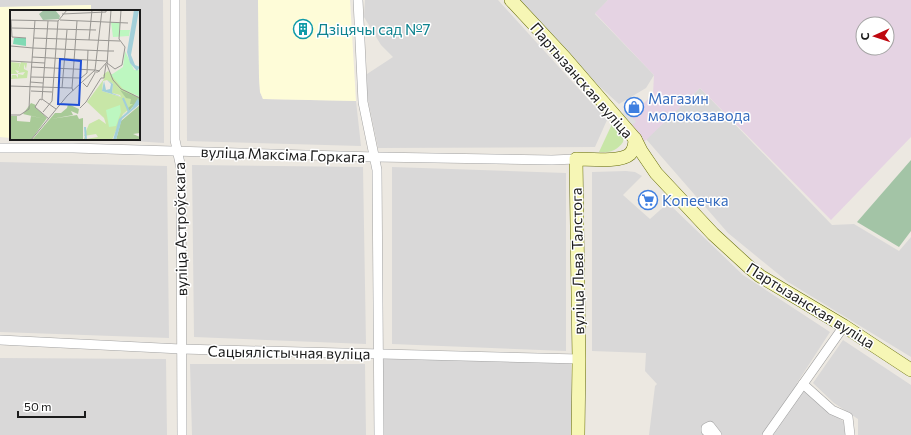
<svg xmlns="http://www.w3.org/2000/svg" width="911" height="435" viewBox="0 0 911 435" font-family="Commissioner,sans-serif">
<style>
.residential{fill:#d9d8d8}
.industrial{fill:#e5d3e3;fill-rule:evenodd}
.education{fill:#fefcd8}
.grass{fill:#c8e6a7}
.cemetery{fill:#a3c4a6}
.parking{fill:#dfdfdf}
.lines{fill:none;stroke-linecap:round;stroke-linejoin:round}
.street-casing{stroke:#a2a2a2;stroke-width:10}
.secondary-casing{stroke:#656c08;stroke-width:14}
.street{stroke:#fff;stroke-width:9}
.secondary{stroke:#f6f6b5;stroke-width:13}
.labels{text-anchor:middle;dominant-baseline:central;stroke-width:3;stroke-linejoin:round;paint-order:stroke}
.culture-label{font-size:15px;fill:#0d838f;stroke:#fff;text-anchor:start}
.street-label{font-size:15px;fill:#1b1b1b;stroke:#fff}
.shop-label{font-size:15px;fill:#366cbe;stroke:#fff;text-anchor:start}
.inset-river{fill:none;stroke:#a2cfd9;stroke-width:2}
.inset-road{fill:none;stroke:#989692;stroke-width:1}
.view{fill:#1d4ed8;fill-opacity:0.15;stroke:#1d4ed8;stroke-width:2}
.inset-edge{fill:none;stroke:#1b1b1b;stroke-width:2}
</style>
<rect width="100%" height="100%" fill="#ece8e1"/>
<g class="residential">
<polygon points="0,0 163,0 164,143 102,139 139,139 139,11 91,11 90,5 0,7"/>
<polygon points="186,0 258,0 259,77 260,92 263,99 356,101 361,146 187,141"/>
<polygon points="365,0 498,0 607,120 595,147 378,148 366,91 367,74 393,57 381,45 364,17"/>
<polygon points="519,0 608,0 595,14 654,75 646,88 619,104 598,85"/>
<polygon points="700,88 832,225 854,224 899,251 911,237 911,357 788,282 728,233 646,139"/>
<polygon points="0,162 167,166 169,338 0,332"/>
<polygon points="192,165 363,167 366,344 194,337"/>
<polygon points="392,167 566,173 566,351 392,344"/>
<polygon points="626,171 635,172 642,176 623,195 650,219 668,203 743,275 830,332 797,383 845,423 846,435 649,435 655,386 657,384 645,371 646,353 592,351 592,172"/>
<polygon points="843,340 911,385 911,435 858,435 858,419 834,403 813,383"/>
<polygon points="0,358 166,359 167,435 0,435"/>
<polygon points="383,358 571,363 572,435 383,435"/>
<polygon points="190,364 365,364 366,435 192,435"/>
</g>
<path class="industrial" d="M608,0H911V137L831,220L700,88L644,142L620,127L653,94L654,75L595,13ZM863,24H887V48H863Z"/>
<g class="education">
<polygon points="258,0 350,0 356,101 263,99 260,92 259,77"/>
<polygon points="91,5 91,11 11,11 11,138 0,137 0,7"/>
</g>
<path class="grass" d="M612,124L624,137L623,142C617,151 609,153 599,152Z"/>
<polygon class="cemetery" points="911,160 911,231 899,247 857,222"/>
<polygon class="parking" points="626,110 636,122 632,125 622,114"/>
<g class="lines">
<defs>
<g id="street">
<polyline points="175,0 175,140 181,168 182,435"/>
<polyline points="358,0 363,102 377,170 379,435"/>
<polyline points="0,148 73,148 375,157 552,160 576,159"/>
<polyline points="0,340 181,349 579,359"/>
<polyline points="803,384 832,410 848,417 850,435"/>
<polyline points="717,435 706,431 706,428 710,426 717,435"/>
<polyline points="767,435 844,326"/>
</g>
<g id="secondary">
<polyline points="511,0 565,58 635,139 641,151 656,173 713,234 749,267 760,276 844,326 911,370"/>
<path d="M578,435L579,359L576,159C589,159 620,163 630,154C634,150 635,145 635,139"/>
</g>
</defs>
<use href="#street" class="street-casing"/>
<use href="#secondary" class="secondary-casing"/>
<use href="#street" class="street"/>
<use href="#secondary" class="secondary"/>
</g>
<defs>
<symbol id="building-ring" viewBox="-11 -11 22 22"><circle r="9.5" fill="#fff" stroke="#0f9aa8" stroke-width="1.5"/><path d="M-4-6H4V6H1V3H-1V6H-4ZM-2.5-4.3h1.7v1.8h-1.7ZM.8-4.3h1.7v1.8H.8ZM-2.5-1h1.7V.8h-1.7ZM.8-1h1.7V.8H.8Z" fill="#0f9aa8"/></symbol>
<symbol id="shop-ring" viewBox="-11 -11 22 22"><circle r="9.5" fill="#fff" stroke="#3f7fe0" stroke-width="1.5"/><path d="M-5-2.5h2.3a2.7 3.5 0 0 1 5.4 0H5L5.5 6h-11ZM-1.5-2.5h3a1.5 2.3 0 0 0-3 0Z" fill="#3f7fe0"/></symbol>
<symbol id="supermarket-ring" viewBox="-11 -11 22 22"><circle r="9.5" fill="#fff" stroke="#3f7fe0" stroke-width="1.5"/><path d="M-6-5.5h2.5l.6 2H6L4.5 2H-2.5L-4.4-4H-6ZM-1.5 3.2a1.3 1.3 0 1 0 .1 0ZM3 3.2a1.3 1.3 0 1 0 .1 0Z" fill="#3f7fe0"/></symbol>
</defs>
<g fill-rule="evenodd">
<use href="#building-ring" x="292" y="18" width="22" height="22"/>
<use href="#shop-ring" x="623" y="96" width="22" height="22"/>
<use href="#supermarket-ring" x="637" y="189" width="22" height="22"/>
</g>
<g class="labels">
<g class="culture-label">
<text x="317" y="29">Дзіцячы сад №7</text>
</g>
<g class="street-label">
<text transform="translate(582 80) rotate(49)">Партызанская вуліца</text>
<text transform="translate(283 154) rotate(2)">вуліца Максіма Горкага</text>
<text transform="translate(180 229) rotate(-91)">вуліца Астроўскага</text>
<text transform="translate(577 261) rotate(-91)">вуліца Льва Талстога</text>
<text transform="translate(811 305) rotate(32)">Партызанская вуліца</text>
<text transform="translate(289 352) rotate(1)">Сацыялістычная вуліца</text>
</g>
<g class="shop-label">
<text x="648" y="98">Магазин<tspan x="648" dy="17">молокозавода</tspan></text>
<text x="662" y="200">Копеечка</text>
</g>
</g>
<g transform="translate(10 10)">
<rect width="130" height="130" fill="#ece8e1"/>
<path d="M0,52L10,53L8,60L11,52L17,53L16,59L14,54V59L18,61L17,68L1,69L2,65H6L8,68V64L13,65L15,62L8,63L9,61L5,60L8,64H0ZM98,61L130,90L113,104L102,130H74V127L76,129L88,127L86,124L74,126L79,114L89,109L96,114L94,108L77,92L94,69L93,65ZM97,70L103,74L102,83L110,85L111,87L92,81L93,71Z" fill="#c8e6a7" fill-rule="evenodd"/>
<path d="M110,80L130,88L120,100L111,106L118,101L113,88L118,98L123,94H120L121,89L116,88ZM21,93L26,95L25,97L37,108L21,130H0V106H7V111L20,112L21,106L35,109L13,104ZM58,94L69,99L68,104L61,101L63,105L41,109L67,105L69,109L73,108V130H22L45,103H51L57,98ZM130,95V123L123,124L130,127V130H106L111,111Z" fill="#a8ca97"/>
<path d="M34,0H45L50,6L49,9L33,10L29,4Z" fill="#a3c4a6"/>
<path d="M101,12L110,13V20H120L119,26L103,27ZM115,41L124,60H130V87L113,79L101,65L113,57ZM110,95L111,102L106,116L99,117L96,100Z" fill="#bdf7c0"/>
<path d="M4,28H16V36L3,34Z" fill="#80dab4"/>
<path d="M124,0H129L121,45L125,55L130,57L127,61L120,53L117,42ZM97,70L103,74L102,83L112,87L92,81L94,71L96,80L100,79L101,74ZM128,88L130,94L112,109L106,130H103L109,109L122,98Z" fill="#a2cfd9"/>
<path class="inset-river" d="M113,88L119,102M75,117L76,130"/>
<path class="inset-road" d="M101,0L98,41H104M52,4L96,2V0M0,10L48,11L57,0M1,10L2,27L16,28M50,10L118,13M38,11L32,89L46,99M2,18L86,20M24,28L110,31M109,29L111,0M79,30L82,0M1,36L23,38M23,38L98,41L97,55L103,70L111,79L130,88M22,47L97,51M0,51L35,53M97,53L105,59L112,55L115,37L109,29M21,57L85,60L92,0M84,62H88L97,52M21,67L71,68L77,63L78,40M91,68H94L96,54M20,72L33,73M73,73L77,77L85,63M0,76L62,78L63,81M20,77L25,10M52,78L57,20M62,78L67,11M21,81L42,82M32,90L30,89L25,97L39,109M70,98L76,92L91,68M33,102L42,91L48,11M0,105H10L19,99L20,77M21,130L57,86L85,60L90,61"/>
<path class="view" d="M50,49L71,51L69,95L48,94Z"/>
<rect width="130" height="130" class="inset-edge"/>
</g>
<g transform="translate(875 36) rotate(267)"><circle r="19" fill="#ffffff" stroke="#a4a4a4"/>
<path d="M0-3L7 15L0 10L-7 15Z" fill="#bf070f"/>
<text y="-6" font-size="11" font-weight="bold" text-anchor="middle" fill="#1b1b1b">С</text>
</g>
<path d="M18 411v6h67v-6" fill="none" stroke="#1b1b1b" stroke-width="2"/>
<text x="24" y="411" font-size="12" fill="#1b1b1b" stroke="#ffffff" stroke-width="3" paint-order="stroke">50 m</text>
</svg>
